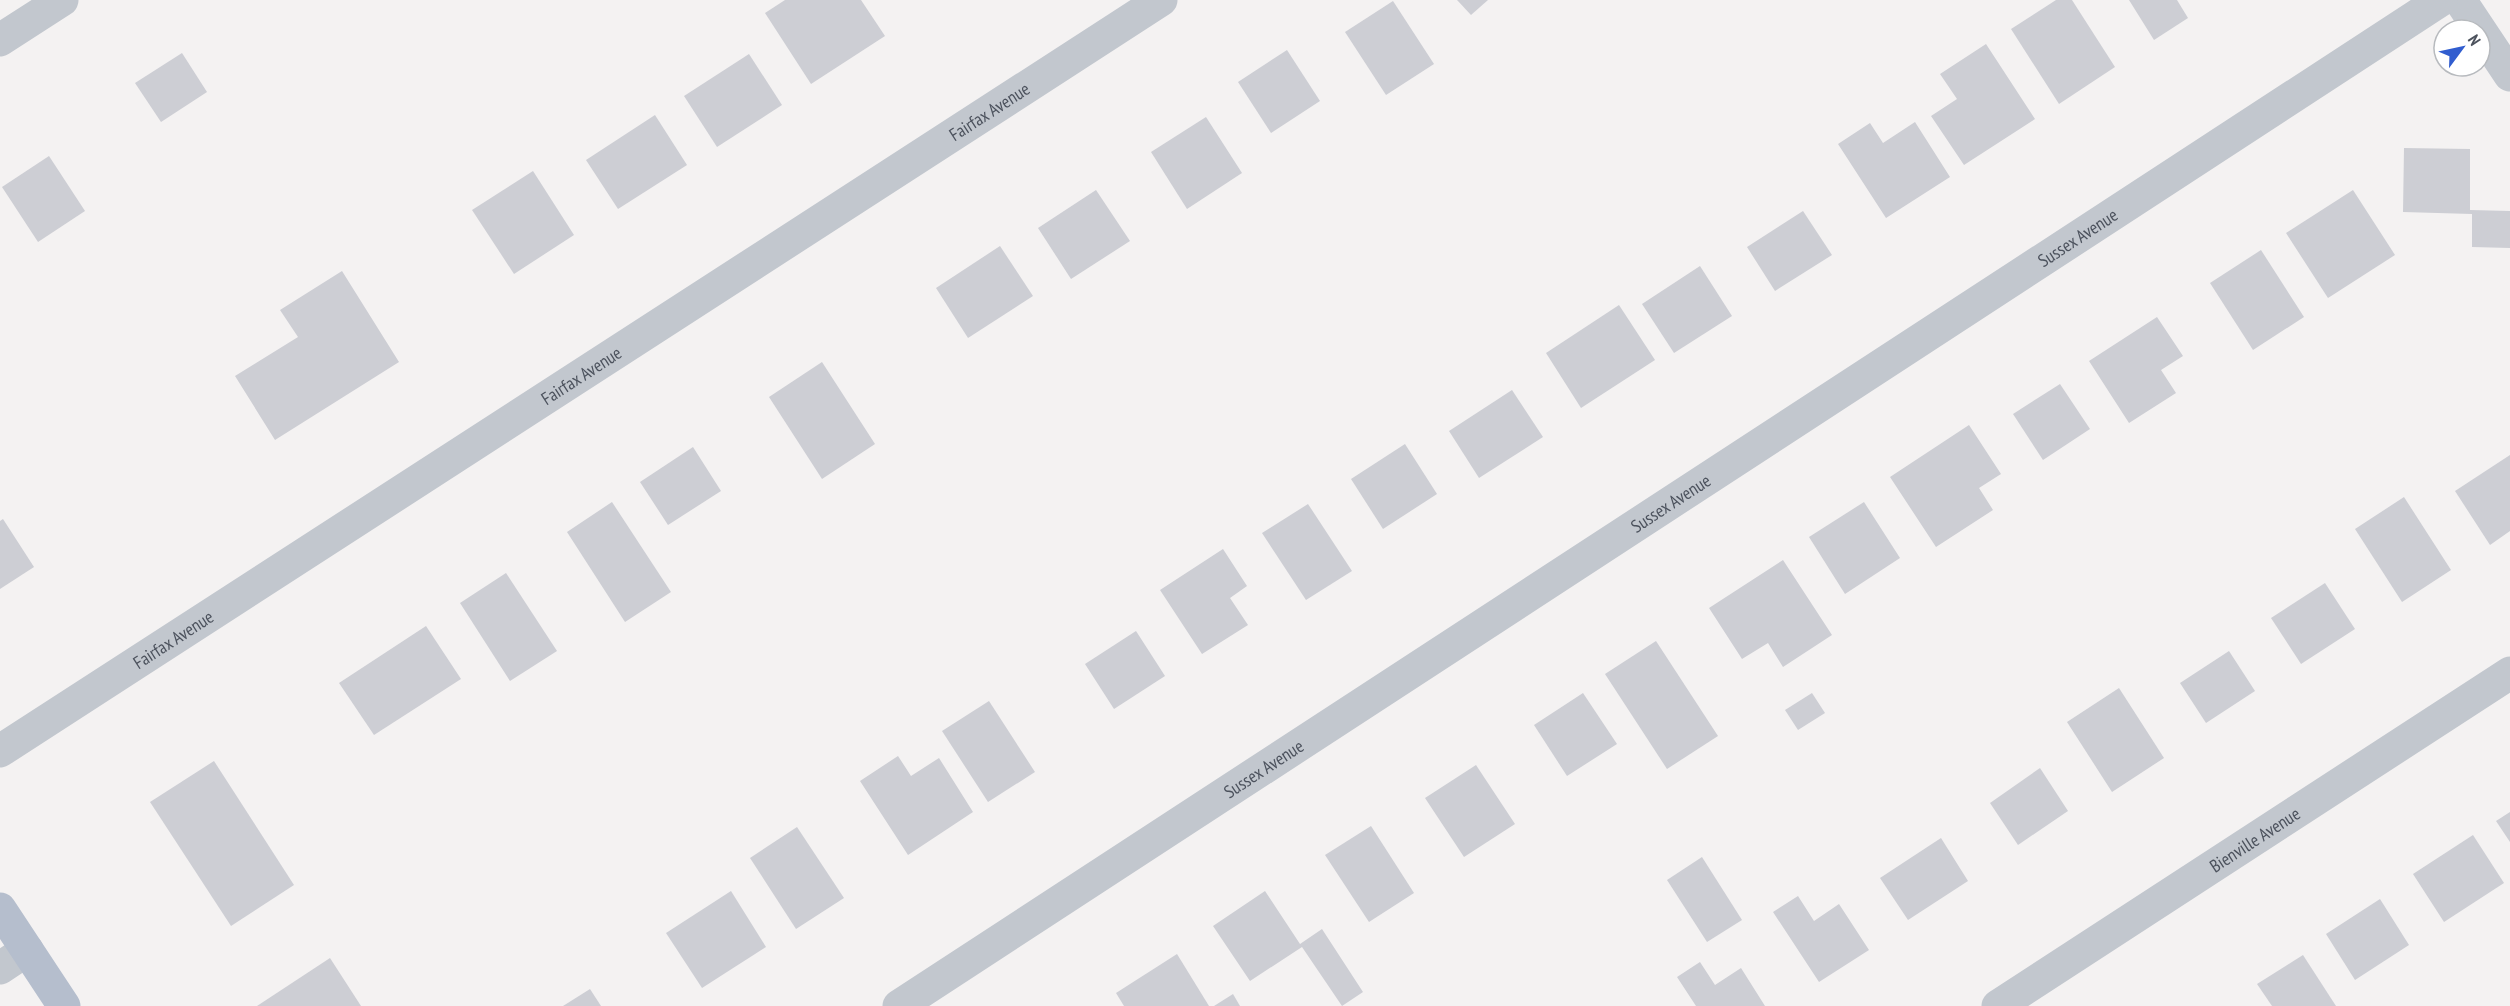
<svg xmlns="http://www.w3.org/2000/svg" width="2510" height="1006" viewBox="0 0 2510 1006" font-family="'PT Sans Narrow',sans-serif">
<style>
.building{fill:#cdced4}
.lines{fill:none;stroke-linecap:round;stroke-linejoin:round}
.minor{stroke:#c2c7ce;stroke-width:33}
.major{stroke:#b5becd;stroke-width:33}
.labels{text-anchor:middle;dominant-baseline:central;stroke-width:4.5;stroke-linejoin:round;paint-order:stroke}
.street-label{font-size:18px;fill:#4c525d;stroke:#fff}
</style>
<rect width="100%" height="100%" fill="#f4f2f2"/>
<g class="building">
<polygon points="785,0 861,0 885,36 811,84 765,13"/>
<polygon points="1457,0 1488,0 1471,15"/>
<polygon points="2056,0 2072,0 2115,67 2059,104 2011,29"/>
<polygon points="2129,0 2177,0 2188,18 2154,40"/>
<polygon points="1393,1 1434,64 1386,95 1345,32"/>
<polygon points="1986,44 2035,119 1964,165 1931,116 1957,99 1940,74"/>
<polygon points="1287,50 1320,101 1271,133 1238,82"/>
<polygon points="182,53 207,92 161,122 135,83"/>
<polygon points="749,54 782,105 717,147 684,96"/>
<polygon points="655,115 687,165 618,209 586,160"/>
<polygon points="1206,117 1242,173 1187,209 1151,152"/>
<polygon points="1915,122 1950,177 1886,218 1838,144 1870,123 1883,143"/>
<polygon points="2404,148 2470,149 2470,210 2510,211 2510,248 2472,247 2472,214 2403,212"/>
<polygon points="49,156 85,211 38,242 2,187"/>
<polygon points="533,171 574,235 514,274 472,210"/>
<polygon points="1096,190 1130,241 1071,279 1038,228"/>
<polygon points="2353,190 2395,255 2328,298 2286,233"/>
<polygon points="1803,211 1832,255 1775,291 1747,247"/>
<polygon points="1000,246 1033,296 968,338 936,288"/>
<polygon points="2261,250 2304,317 2253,350 2210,283"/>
<polygon points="1700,266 1732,316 1674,353 1642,304"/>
<polygon points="342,271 399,362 275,440 235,376 298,337 280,310"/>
<polygon points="1619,305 1655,360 1581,408 1546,353"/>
<polygon points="2157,317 2183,356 2161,370 2176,393 2129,423 2089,361"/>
<polygon points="822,362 875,444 822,479 769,397"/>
<polygon points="2060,384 2090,429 2043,460 2013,414"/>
<polygon points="1512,390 1543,437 1479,478 1449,431"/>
<polygon points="1969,425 2001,474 1979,488 1993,510 1936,547 1890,477"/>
<polygon points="1405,444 1437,494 1383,529 1351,479"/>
<polygon points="693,447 721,491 668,525 640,482"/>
<polygon points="2510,455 2510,531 2490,545 2455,491"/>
<polygon points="2404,497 2451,570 2402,602 2355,529"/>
<polygon points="612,502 671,592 625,622 567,532"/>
<polygon points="1864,502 1900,558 1845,594 1809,537"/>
<polygon points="1308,504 1352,571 1306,600 1262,533"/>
<polygon points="3,519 34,567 0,589 0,521"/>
<polygon points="1223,549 1247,586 1230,598 1248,625 1202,654 1160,590"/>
<polygon points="1783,560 1832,635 1783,667 1768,643 1742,659 1709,608"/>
<polygon points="506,573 557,651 510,681 460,603"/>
<polygon points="2325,583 2355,629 2301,664 2271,618"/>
<polygon points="426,626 461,679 374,735 339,683"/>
<polygon points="1136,631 1165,676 1114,709 1085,664"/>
<polygon points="1656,641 1718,736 1667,769 1605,674"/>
<polygon points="2229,651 2255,691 2206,723 2180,683"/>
<polygon points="2119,688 2164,758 2112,792 2067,722"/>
<polygon points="1583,693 1617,744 1567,776 1534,725"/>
<polygon points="1812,693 1825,713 1798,730 1785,710"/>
<polygon points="989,701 1035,772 988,802 942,731"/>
<polygon points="898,756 911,776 939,758 973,812 908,855 860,781"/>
<polygon points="214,761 294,885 231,926 150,802"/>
<polygon points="1476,765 1515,824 1464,857 1425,798"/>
<polygon points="2040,768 2068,811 2018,845 1990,803"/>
<polygon points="2510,812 2510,842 2496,821"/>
<polygon points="1371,826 1414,893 1369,922 1325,855"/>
<polygon points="797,827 844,898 796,929 750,858"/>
<polygon points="2473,835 2504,883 2444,922 2413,874"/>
<polygon points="1941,838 1968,881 1908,920 1880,878"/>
<polygon points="1702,857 1742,920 1707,942 1667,880"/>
<polygon points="731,891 766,947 702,988 666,933"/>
<polygon points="1265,891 1300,944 1322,929 1363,992 1342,1006 1302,947 1250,981 1213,926"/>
<polygon points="1798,896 1814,921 1839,904 1869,950 1819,982 1773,912"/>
<polygon points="2380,899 2409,945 2355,980 2326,934"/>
<polygon points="1177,954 1209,1006 1124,1006 1116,993"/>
<polygon points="2303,955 2336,1006 2272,1006 2257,984"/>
<polygon points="330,958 361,1006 257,1006"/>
<polygon points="1700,962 1715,985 1741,968 1765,1006 1696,1006 1677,977"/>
<polygon points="590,989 601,1006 563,1006"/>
<polygon points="1233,994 1240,1006 1214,1006"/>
</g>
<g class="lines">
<g class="minor">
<polyline points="2460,0 2510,75"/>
<polyline points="0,40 62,0"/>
<path id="s1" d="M0,751L1161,0"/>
<polyline points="0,968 27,950"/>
<path id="s2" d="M899,1006L2441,0"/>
<path id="s3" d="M1998,1006L2510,673"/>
</g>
<polyline class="major" points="0,909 64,1006"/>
</g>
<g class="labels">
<g class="street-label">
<text stroke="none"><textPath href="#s1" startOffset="1178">Fairfax Avenue</textPath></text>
<text stroke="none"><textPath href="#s2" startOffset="1407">Sussex Avenue</textPath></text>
<text stroke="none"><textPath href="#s1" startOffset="692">Fairfax Avenue</textPath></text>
<text stroke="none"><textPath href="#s2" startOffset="921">Sussex Avenue</textPath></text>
<text stroke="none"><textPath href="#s1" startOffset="206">Fairfax Avenue</textPath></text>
<text stroke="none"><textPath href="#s2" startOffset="435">Sussex Avenue</textPath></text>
<text stroke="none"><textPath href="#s3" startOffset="306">Bienville Avenue</textPath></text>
</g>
</g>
<g transform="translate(2462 48) rotate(57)"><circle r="28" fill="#ffffff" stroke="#b7babe" stroke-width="1.5"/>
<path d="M0-4.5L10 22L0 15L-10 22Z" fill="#315dcf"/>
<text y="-9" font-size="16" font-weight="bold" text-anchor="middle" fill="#4c525d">N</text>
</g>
</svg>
